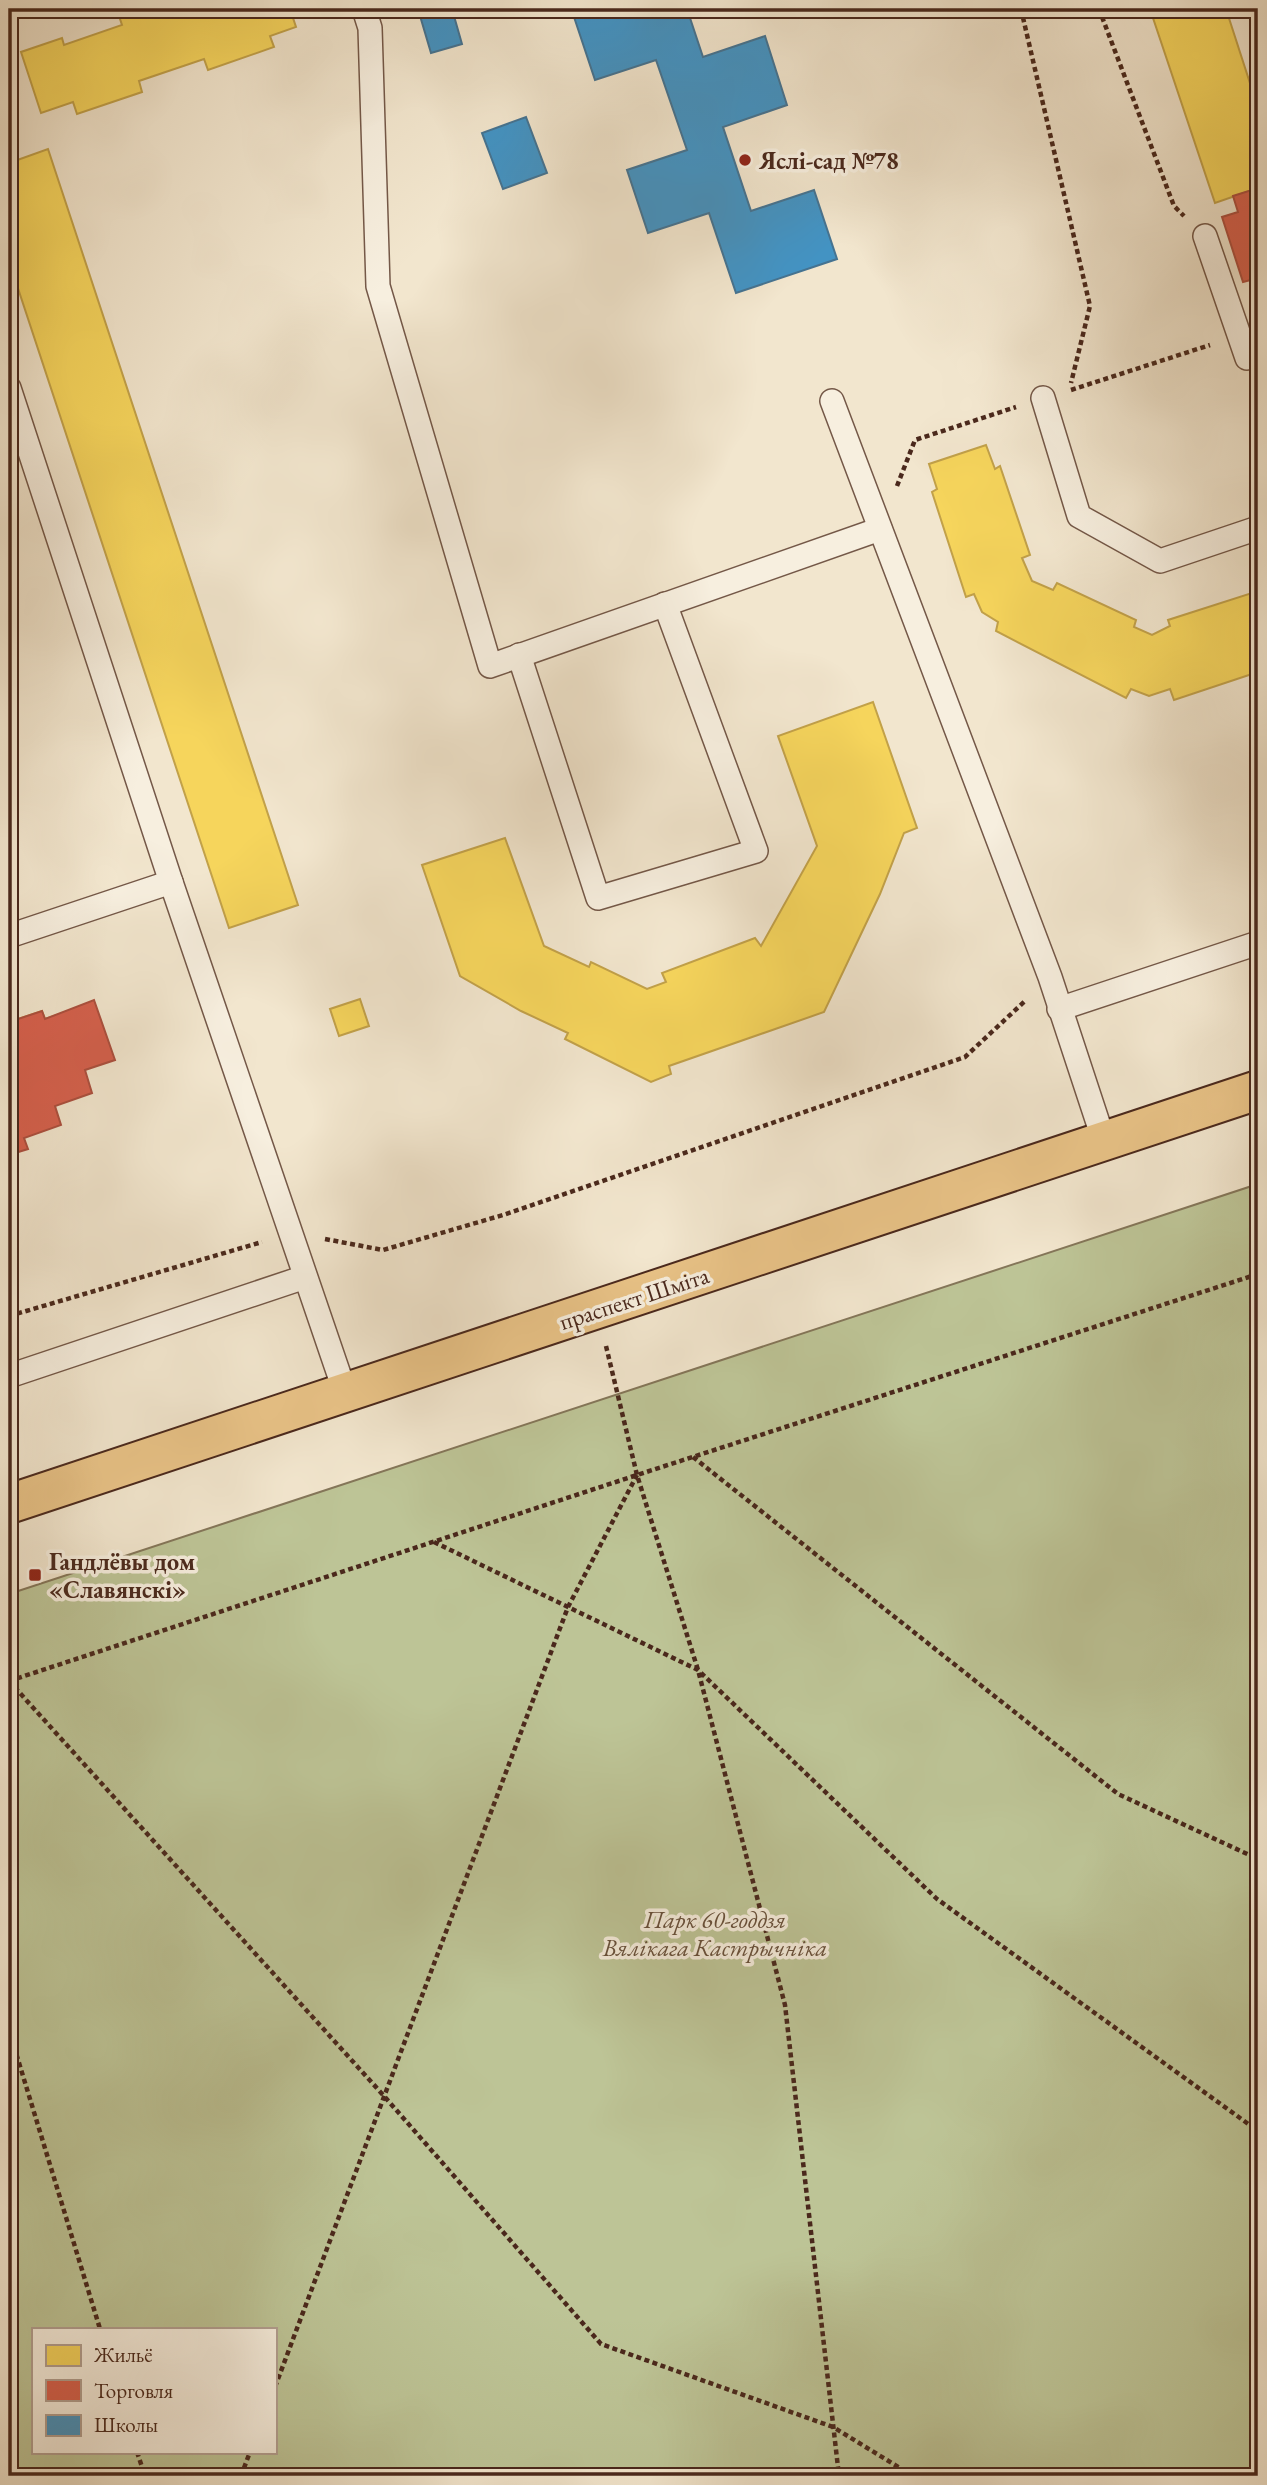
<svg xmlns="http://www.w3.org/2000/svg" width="1267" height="2485" viewBox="0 0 1267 2485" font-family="'EB Garamond',serif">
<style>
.green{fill:#bdc496;stroke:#847659;stroke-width:2;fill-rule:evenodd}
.homes{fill:#f6d55c;stroke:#c2a149;stroke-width:2}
.shops{fill:#d6604d;stroke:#ac4f3e;stroke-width:2}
.schools{fill:#4393c3;stroke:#457391;stroke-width:2}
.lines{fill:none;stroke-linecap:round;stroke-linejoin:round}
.service-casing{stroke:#745848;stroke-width:26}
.primary-casing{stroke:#4a281c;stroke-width:42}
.path{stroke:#4a281c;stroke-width:4.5;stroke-dasharray:5 3.5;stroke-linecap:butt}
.service{stroke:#f7efdf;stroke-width:23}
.primary{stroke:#e9c387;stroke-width:38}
.poi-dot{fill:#8f2418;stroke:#f7efdf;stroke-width:2.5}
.labels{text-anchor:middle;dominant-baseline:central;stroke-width:7;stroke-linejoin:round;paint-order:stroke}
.poi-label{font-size:24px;font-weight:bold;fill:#4a281c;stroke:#f7efdf;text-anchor:start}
.street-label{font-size:24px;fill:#4a281c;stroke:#f7efdf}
.park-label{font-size:24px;font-style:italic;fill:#674f3a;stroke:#f7efdf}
</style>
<rect width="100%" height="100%" fill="#f2e6ce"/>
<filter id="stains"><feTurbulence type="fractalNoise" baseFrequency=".00286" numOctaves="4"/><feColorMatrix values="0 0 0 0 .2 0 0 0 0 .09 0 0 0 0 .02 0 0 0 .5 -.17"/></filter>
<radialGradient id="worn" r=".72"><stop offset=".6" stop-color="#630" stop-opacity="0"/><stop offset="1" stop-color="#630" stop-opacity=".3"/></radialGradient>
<path class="green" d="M1258,1184V2476H9V1594ZM33,2329H275V2452H33Z"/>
<g class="homes">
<polygon points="142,9 290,9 296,27 270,36 274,47 208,70 204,59 139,81 142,92 77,114 73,102 41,113 21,52 62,38 64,45 122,25 119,16"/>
<polygon points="1150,9 1226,9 1258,108 1258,188 1215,203"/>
<polygon points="48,149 298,905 229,928 9,261 9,163"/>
<polygon points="986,445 995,469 1000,466 1030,555 1022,558 1032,581 1053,590 1057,583 1136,620 1134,627 1152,635 1170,626 1168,620 1258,591 1258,672 1174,700 1170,689 1149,696 1131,689 1126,698 996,631 998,622 982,612 974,594 966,597 932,492 937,489 929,464"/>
<polygon points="873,702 917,828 904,833 880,894 824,1012 669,1066 671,1074 651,1082 565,1039 568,1033 521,1011 460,976 422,865 505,838 544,946 589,967 591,962 647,989 666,982 662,973 755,938 761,946 817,846 778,736"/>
<polygon points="360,999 369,1026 339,1036 330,1009"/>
<polygon points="42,1011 45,1019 65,1012 85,1070 62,1078 64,1086 9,1105 9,1022"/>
</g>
<g class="shops">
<polygon points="1258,188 1258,280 1258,278 1243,282 1222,217 1238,212 1233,196"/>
<polygon points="94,1000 115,1060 85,1070 92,1093 55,1106 61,1125 24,1138 28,1149 9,1155 9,1022 42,1011 45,1019"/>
</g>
<g class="schools">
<polygon points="418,9 452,9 462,44 431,53"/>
<polygon points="589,9 687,9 703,57 765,36 787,105 723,127 751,211 814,190 837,259 736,293 709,213 648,233 627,170 687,150 656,60 595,80 573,14"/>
<polygon points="526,117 547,173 503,189 482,133"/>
</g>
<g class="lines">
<defs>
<g id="service">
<polyline points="364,9 370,28 378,286 490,666 880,529"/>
<polyline points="1205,236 1247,358 1258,354"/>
<polyline points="9,388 171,882 345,1392"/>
<polyline points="1043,398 1079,516 1160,561 1258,528"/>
<polyline points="832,401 1050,977 1104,1141"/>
<polyline points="519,655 598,898 756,851 665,604"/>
<polyline points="9,936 171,882"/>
<polyline points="1059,1009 1258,943"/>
<polyline points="9,1376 305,1277"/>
</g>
<polyline id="primary" points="9,1504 1258,1090"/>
</defs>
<use href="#service" class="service-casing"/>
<use href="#primary" class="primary-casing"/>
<g class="path">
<polyline points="1021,9 1090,306 1071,383"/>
<polyline points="1099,9 1174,206 1184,216"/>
<polyline points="1071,390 1210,345"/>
<polyline points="897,486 915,440 1016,407"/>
<polyline points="325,1239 383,1250 503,1215 965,1057 1025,1001"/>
<polyline points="9,1316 262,1242"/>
<polyline points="606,1346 637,1475 698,1670 785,2005 839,2476"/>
<polyline points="693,1457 1118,1794 1258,1859"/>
<polyline points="434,1542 698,1670 937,1899 1258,2131"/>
<polyline points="9,1681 637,1475 1258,1274"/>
<polyline points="9,1681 384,2096 601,2344 833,2427 913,2476"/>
<polyline points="9,2030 100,2329"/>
<polyline points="275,2387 568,1607 637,1475"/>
<polyline points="137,2452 145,2476"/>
<polyline points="241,2476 250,2452"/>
</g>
<use href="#service" class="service"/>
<use href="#primary" class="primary"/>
</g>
<g class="poi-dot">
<circle cx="745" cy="160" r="7"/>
<rect x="28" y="1568" width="14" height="14" rx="3.5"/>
</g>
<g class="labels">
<g class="poi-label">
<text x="759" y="160">Яслі-сад №78</text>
<text x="49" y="1561">Гандлёвы дом<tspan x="49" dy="28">«Славянскі»</tspan></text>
</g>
<g class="street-label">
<text transform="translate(634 1298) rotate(-18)">праспект Шміта</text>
</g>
<g class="park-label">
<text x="715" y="1919">Парк 60-годдзя<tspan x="715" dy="28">Вялікага Кастрычніка</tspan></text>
</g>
</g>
<rect width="1267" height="2485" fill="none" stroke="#f2e6ce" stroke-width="35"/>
<rect x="10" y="10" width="1246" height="2464" fill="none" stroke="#4a281c" stroke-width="3.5"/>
<rect x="18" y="18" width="1232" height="2450" fill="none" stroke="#4a281c" stroke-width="2"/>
<rect x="32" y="2328" width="245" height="126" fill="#f7efdf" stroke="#b29f91" stroke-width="2"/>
<rect x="46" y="2345" width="35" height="21" fill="#f6d55c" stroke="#b29f91" stroke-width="2"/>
<text x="94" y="2362" font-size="21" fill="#4a281c">Жильё</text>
<rect x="46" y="2380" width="35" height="21" fill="#d6604d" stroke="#b29f91" stroke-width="2"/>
<text x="94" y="2398" font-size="21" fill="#4a281c">Торговля</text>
<rect x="46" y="2415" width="35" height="21" fill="#4393c3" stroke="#b29f91" stroke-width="2"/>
<text x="94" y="2432" font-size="21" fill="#4a281c">Школы</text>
<rect width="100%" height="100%" filter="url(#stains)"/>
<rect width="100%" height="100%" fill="url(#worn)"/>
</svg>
